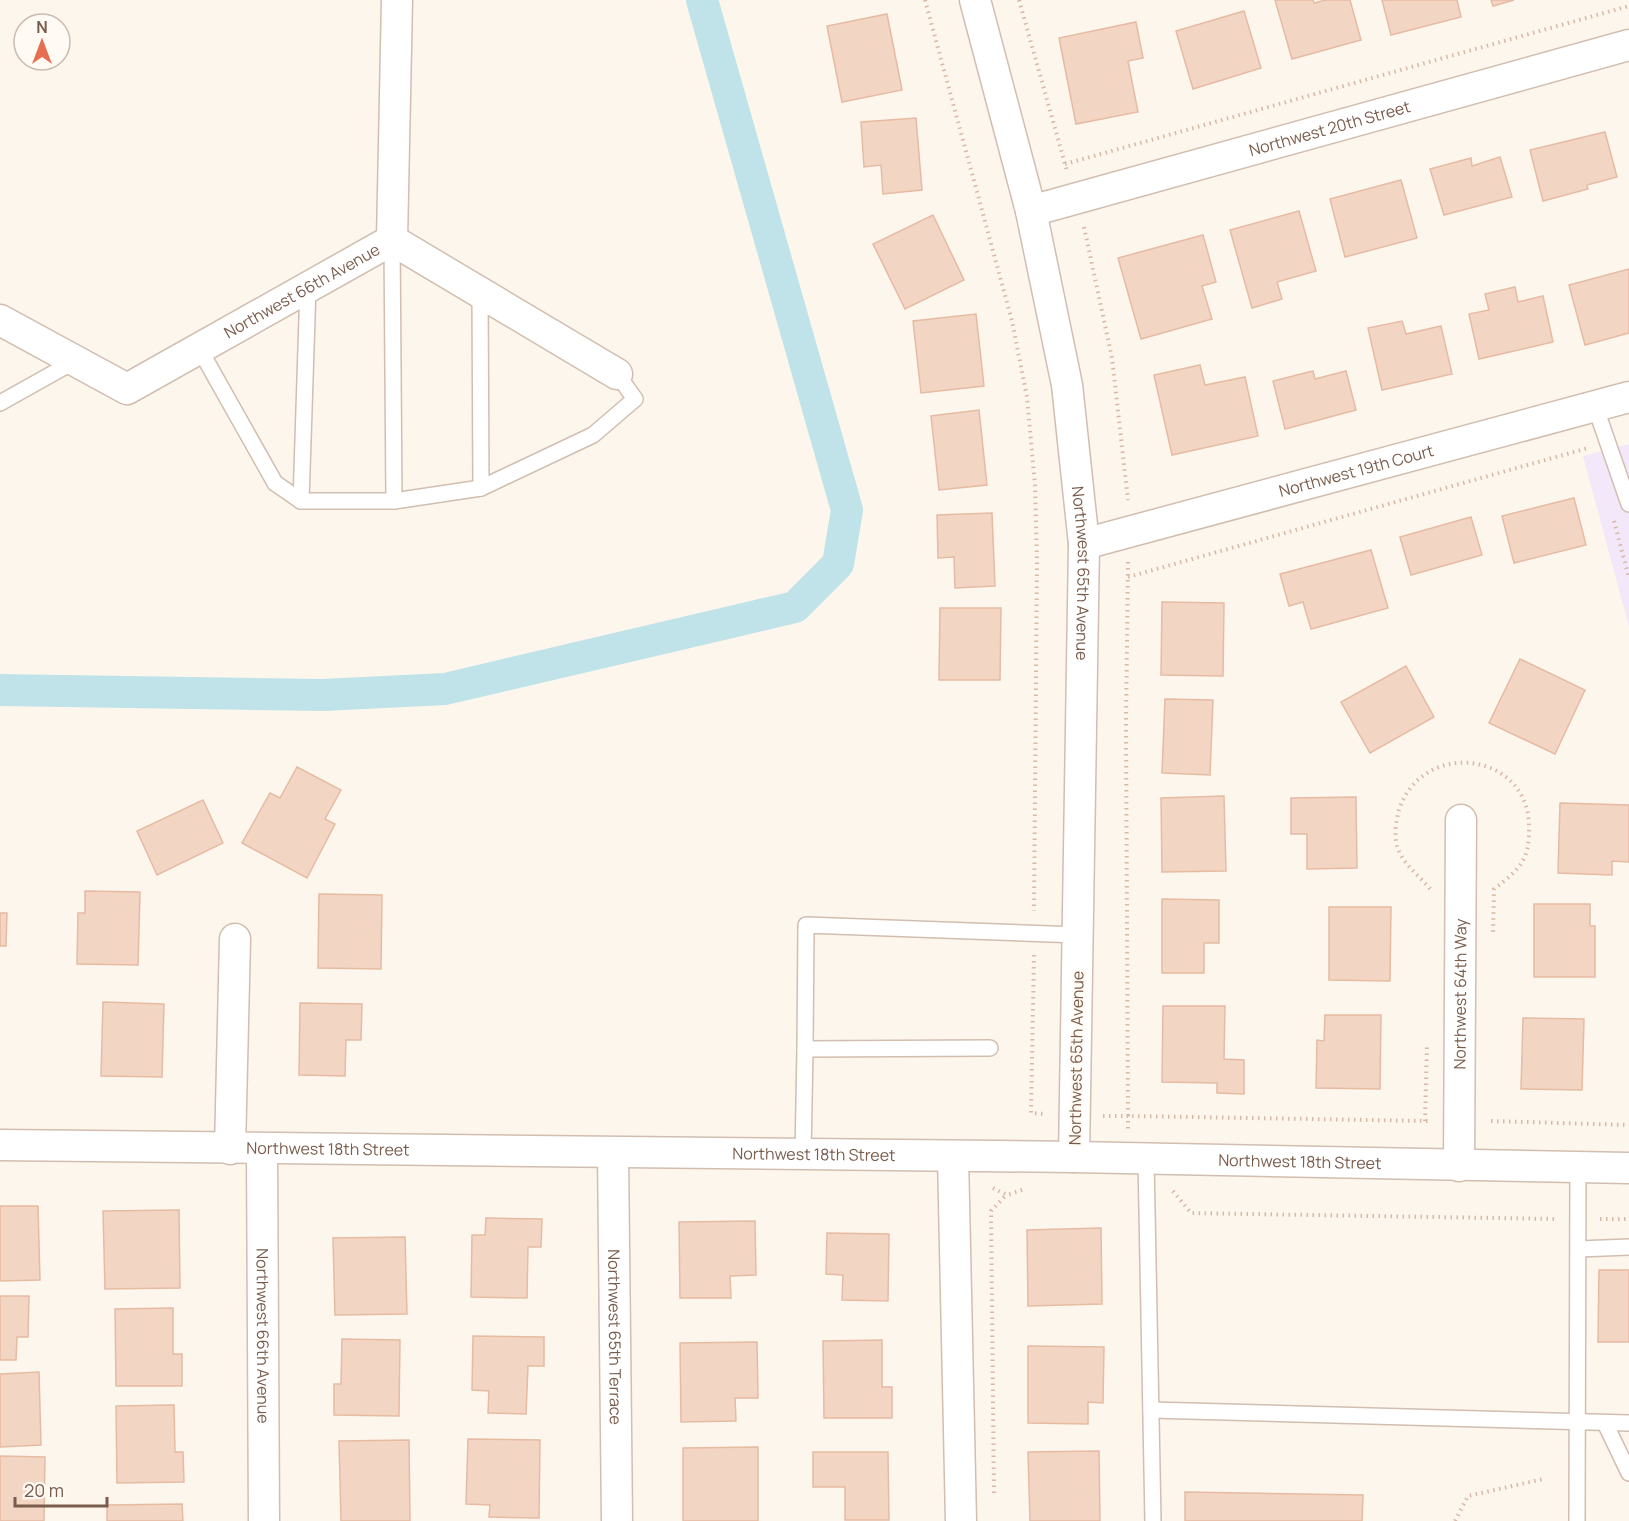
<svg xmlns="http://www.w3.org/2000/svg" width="1629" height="1521" viewBox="0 0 1629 1521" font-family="Manrope,sans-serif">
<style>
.education{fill:#f3e8fa}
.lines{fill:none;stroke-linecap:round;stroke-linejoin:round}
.canal{stroke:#bfe3e8;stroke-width:32}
.building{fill:#f3d5c3;stroke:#e6bba3;stroke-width:1.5}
.service-casing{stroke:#d1beb0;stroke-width:18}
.minor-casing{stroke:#d1beb0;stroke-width:33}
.path{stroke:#d9b8a5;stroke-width:4;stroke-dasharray:1.5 4.5;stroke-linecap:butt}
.service{stroke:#fff;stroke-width:15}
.minor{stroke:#fff;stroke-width:30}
.labels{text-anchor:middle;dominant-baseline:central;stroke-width:4.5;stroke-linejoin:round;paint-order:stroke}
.street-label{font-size:16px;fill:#7a5c4d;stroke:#fffaf3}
</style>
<rect width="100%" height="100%" fill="#fdf6ec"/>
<polygon class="education" points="1629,444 1629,627 1583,456"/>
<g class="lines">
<polyline class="canal" points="0,690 323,695 445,689 795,607 838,564 847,510 702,0"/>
</g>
<g class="building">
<polygon points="1275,0 1313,0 1314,3 1326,0 1350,0 1361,40 1292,59"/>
<polygon points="1382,0 1457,0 1461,17 1391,35"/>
<polygon points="1491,0 1514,0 1493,6"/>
<polygon points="1244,11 1261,68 1193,89 1176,31"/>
<polygon points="887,14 902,90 842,102 827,26"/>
<polygon points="1136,22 1143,58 1128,61 1138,112 1076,124 1059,38"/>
<polygon points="916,118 922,190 883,194 881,165 864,167 861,122"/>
<polygon points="1605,132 1617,177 1587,185 1588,189 1543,201 1530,150"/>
<polygon points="1500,157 1512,197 1444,215 1430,169 1471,158 1472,166"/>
<polygon points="1401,180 1417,238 1345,257 1330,199"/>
<polygon points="1299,211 1316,271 1277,282 1282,299 1252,308 1230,230"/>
<polygon points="933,215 964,280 905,309 873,244"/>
<polygon points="1203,235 1216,282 1202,286 1212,319 1141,339 1118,258"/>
<polygon points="1629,269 1629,333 1585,345 1569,285"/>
<polygon points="1515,287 1518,302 1543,296 1553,342 1479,359 1469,314 1489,310 1485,294"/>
<polygon points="976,314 984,386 921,393 913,321"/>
<polygon points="1402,321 1406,334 1441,326 1452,374 1382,390 1368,328"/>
<polygon points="1200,365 1205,385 1245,377 1258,436 1172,455 1154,375"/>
<polygon points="1313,371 1315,379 1346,371 1356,410 1285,429 1273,381"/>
<polygon points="979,410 987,485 939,490 931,416"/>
<polygon points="1574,498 1586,545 1514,563 1502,516"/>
<polygon points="992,513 995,586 955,588 954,557 938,558 937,515"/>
<polygon points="1471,517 1482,555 1411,575 1400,537"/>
<polygon points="1371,550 1388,608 1311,629 1303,602 1289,606 1280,574"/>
<polygon points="1162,602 1224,603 1223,676 1161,675"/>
<polygon points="940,608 1001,608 1000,680 939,680"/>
<polygon points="1520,659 1585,690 1555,754 1489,723"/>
<polygon points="1406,666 1434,717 1370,753 1341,702"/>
<polygon points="1165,699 1213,700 1210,775 1162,773"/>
<polygon points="297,767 341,790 325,819 335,824 307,878 242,843 270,793 280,798"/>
<polygon points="1224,796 1226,871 1162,872 1161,798"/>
<polygon points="1356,797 1357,868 1307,869 1307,834 1291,834 1291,798"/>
<polygon points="203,800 223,843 157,875 137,831"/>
<polygon points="1560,803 1629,805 1629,862 1612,861 1612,875 1558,873"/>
<polygon points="85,891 140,892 138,965 77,964 78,913 85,913"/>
<polygon points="319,894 382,895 381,969 318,968"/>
<polygon points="1162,899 1219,900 1219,943 1204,943 1204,973 1162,973"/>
<polygon points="1534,904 1590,904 1590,926 1595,926 1595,977 1534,977"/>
<polygon points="1329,907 1391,907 1390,981 1329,980"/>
<polygon points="0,913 7,913 6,946 0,946"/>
<polygon points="103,1002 164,1004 162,1077 101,1076"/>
<polygon points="300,1003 362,1004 361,1040 346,1040 345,1076 299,1075"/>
<polygon points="1163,1006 1225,1006 1224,1059 1244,1060 1244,1094 1217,1093 1217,1083 1162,1082"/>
<polygon points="1325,1015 1381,1015 1380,1089 1316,1088 1317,1040 1324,1041"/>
<polygon points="1523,1018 1584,1019 1582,1090 1521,1089"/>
<polygon points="0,1206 38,1206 40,1280 0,1281"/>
<polygon points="179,1210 180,1288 105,1289 103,1211"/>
<polygon points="486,1218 542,1219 541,1247 528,1247 527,1298 471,1297 472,1235 485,1235"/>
<polygon points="755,1221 756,1275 730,1276 731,1298 680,1298 679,1222"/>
<polygon points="1101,1228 1102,1304 1028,1306 1027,1230"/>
<polygon points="827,1233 889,1234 888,1301 842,1300 843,1275 826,1274"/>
<polygon points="405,1237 407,1314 335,1315 333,1238"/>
<polygon points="1599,1270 1629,1270 1629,1342 1598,1342"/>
<polygon points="0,1296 29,1296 28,1337 17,1337 16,1360 0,1360"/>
<polygon points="173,1308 173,1354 182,1354 182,1386 116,1386 115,1309"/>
<polygon points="473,1336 544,1337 544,1366 528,1366 526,1414 488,1413 489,1391 472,1390"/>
<polygon points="342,1339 400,1340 399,1416 334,1415 334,1384 341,1384"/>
<polygon points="882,1340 882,1387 892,1387 892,1418 824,1418 823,1341"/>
<polygon points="757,1342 758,1398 735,1398 736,1421 681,1422 680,1343"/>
<polygon points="1028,1346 1104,1347 1103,1403 1088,1402 1088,1424 1028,1423"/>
<polygon points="39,1372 41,1445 0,1447 0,1374"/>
<polygon points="174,1405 175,1452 183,1452 184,1482 117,1483 116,1406"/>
<polygon points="468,1439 540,1440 539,1518 489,1517 490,1505 466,1504"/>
<polygon points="409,1440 410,1521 341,1521 339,1441"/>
<polygon points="758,1447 758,1521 683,1521 683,1448"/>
<polygon points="1099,1451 1100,1521 1030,1521 1028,1452"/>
<polygon points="813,1452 888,1452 889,1520 845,1520 845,1487 813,1487"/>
<polygon points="0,1456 45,1457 44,1521 0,1521"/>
<polygon points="1185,1492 1363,1495 1362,1521 1185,1521"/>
<polygon points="182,1504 183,1521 107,1521 107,1505"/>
</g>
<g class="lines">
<defs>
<g id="service">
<polyline points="392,240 394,501"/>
<polyline points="480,292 481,488"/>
<polyline points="199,348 275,483 301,501 394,501 481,488 593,435 635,399 617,374"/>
<polyline points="0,403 75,361"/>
<polyline points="1595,406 1629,504"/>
<polyline points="301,501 308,287"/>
<polyline points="990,1048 805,1049 806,925 1078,935"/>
<polyline points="803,1155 805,1049"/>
<polyline points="1146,1159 1153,1521"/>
<polyline points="1579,1249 1629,1247"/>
<polyline points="1151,1410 1629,1423"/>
<polyline points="1605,1423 1629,1473"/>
<polyline points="1577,1521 1578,1167"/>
</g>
<g id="minor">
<path id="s1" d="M975,0L1031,211L1067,385L1084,544L1074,1157"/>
<path id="s2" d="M1031,211L1629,45"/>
<polyline points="392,240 617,374"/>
<path id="s3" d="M0,320L127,389L392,240L397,0"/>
<path id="s4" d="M1084,544L1629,397"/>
<path id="s5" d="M0,1145L1074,1157L1629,1168"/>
<polyline points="230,1149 235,939"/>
<path id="s6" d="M262,1150L264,1521"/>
<path id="s7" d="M613,1153L617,1521"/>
<polyline points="953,1156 961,1521"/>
<path id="s8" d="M1459,1166L1461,820"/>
</g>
</defs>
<use href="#service" class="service-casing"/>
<use href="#minor" class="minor-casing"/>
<g class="path">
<polyline points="925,0 1012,321 1027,397 1035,485 1037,561 1034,911"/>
<polyline points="1019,0 1067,171"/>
<polyline points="1065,164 1629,6"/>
<polyline points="1084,227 1112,358 1128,500"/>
<polyline points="1614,521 1629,578"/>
<polyline points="1128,562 1126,723 1128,1116 1430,1121"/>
<polyline points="1128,577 1588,448"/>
<path d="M1430,889C1419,875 1403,865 1397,846C1394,834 1396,821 1399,810C1422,739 1527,751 1529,825C1530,860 1520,869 1494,889L1493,935"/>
<polyline points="1034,955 1031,1113 1045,1114"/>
<polyline points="1103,1116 1128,1116 1128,1129"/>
<polyline points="1425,1121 1427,1044"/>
<polyline points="1491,1121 1629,1125"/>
<polyline points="993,1188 1007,1195 1025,1189"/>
<polyline points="1173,1191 1191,1213 1556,1219"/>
<polyline points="1600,1219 1629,1219"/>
<polyline points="994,1493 991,1211 1006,1195"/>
<polyline points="1455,1521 1468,1496 1543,1479"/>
</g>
<use href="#service" class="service"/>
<use href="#minor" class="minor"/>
</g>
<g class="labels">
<g class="street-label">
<text stroke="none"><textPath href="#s2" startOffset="310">Northwest 20th Street</textPath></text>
<text stroke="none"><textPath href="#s3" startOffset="345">Northwest 66th Avenue</textPath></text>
<text stroke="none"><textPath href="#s4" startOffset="282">Northwest 19th Court</textPath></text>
<text stroke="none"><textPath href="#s1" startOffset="585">Northwest 65th Avenue</textPath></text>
<text stroke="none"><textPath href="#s8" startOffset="172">Northwest 64th Way</textPath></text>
<text transform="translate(1076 1058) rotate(-89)">Northwest 65th Avenue</text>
<text stroke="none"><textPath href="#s5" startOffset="328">Northwest 18th Street</textPath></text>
<text stroke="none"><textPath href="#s5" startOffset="814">Northwest 18th Street</textPath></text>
<text stroke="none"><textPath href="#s5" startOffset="1300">Northwest 18th Street</textPath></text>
<text stroke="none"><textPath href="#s6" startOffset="186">Northwest 66th Avenue</textPath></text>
<text stroke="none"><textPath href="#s7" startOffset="184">Northwest 65th Terrace</textPath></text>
</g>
</g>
<g transform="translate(42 42)"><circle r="28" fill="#fffaf3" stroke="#cabbb1" stroke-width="1.5"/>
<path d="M0-4.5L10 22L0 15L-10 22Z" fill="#e76f51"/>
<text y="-9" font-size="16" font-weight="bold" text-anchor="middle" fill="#7a5c4d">N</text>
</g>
<path d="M15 1497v9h92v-9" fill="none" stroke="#7a5c4d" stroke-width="3"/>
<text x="24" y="1497" font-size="18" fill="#7a5c4d" stroke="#fffaf3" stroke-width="4.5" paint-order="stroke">20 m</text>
</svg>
